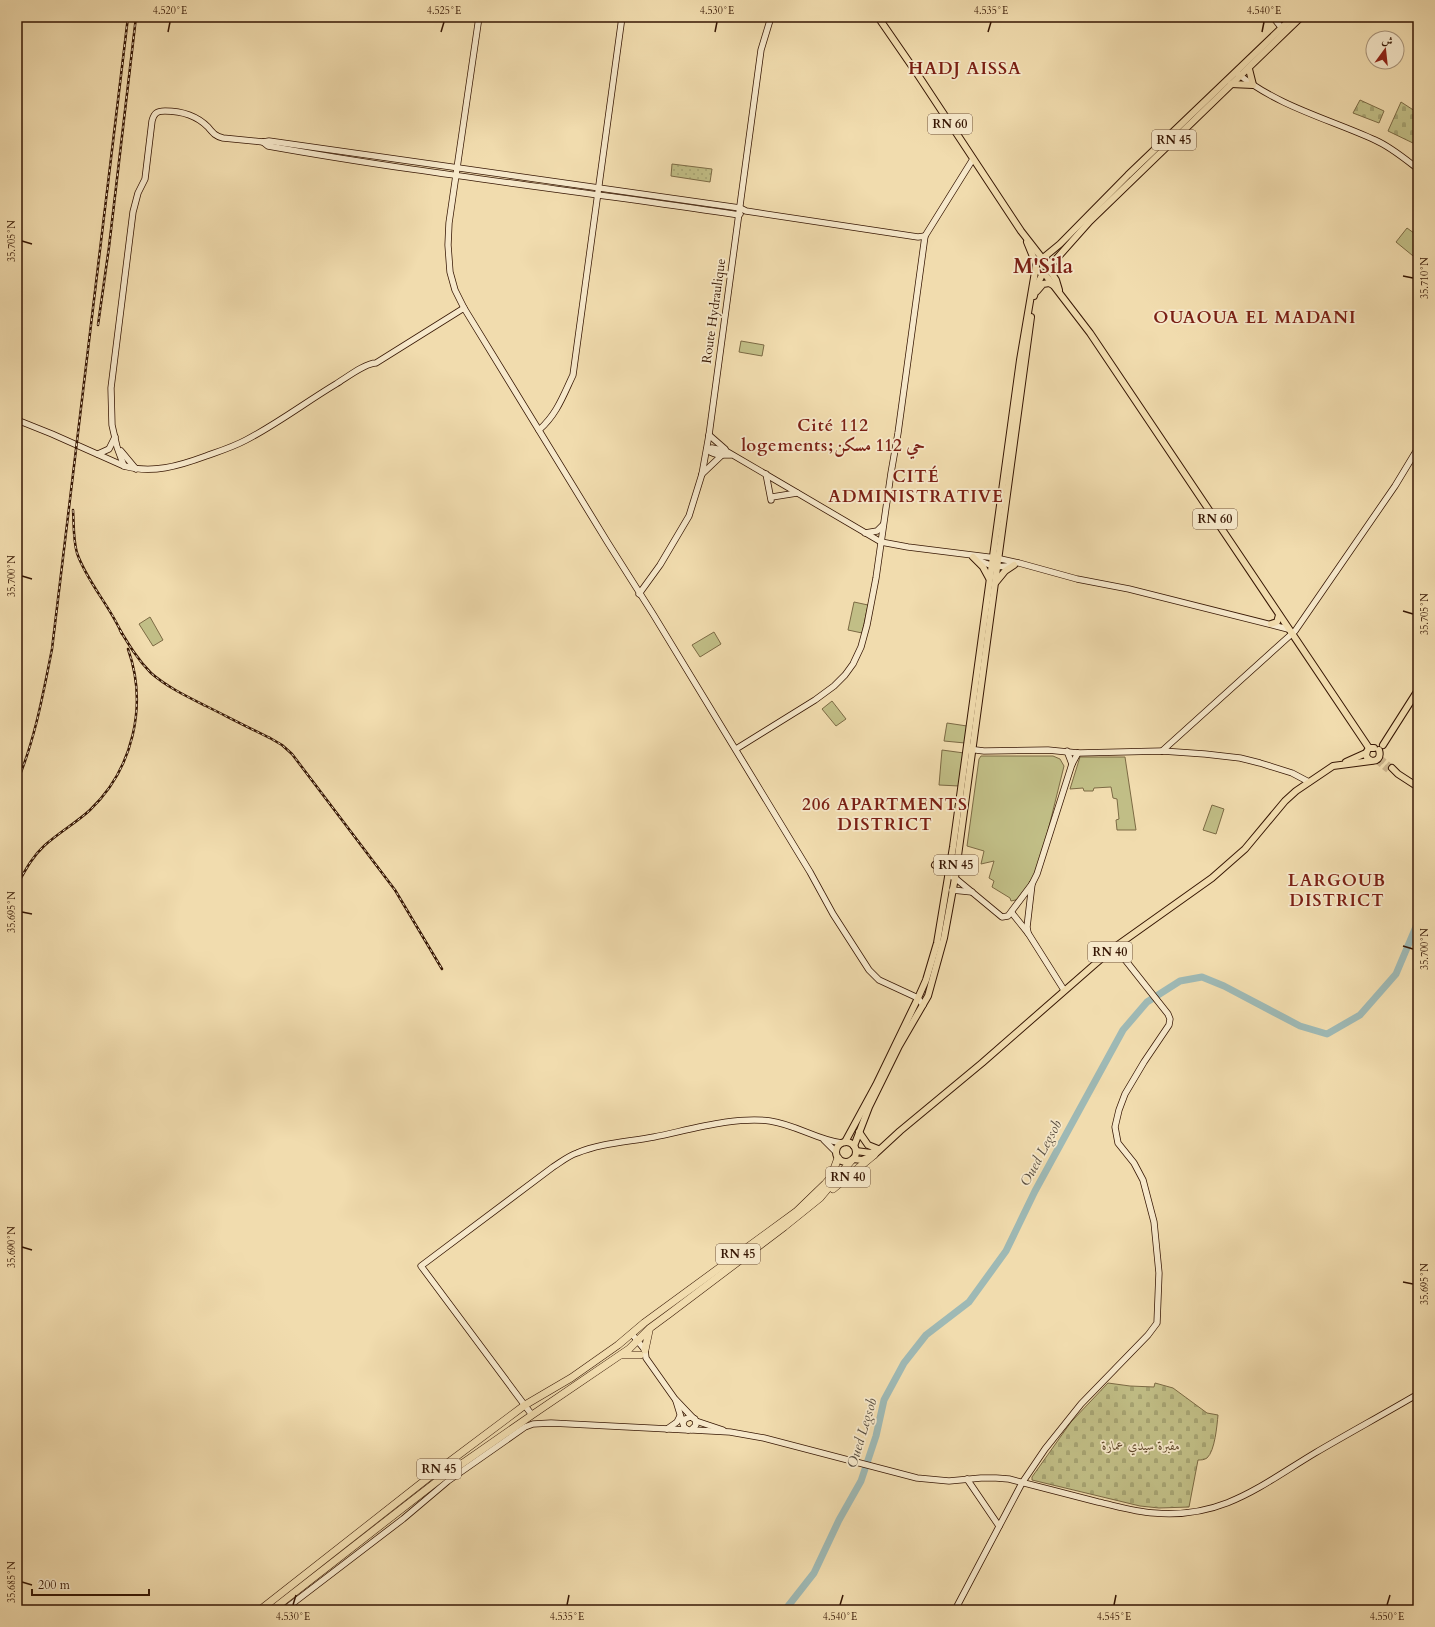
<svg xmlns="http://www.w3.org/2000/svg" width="1435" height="1627" viewBox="0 0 1435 1627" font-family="Cardo,Amiri,serif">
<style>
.cemetery{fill:url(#cemetery-stones);stroke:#7c6a44}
.park{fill:url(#park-dots);stroke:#7c6a44}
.pitch{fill:#c1be86;stroke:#7c6a44}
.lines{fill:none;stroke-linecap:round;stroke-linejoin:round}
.river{stroke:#9eb9b5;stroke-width:7}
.primary-tunnel{stroke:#ccb48c;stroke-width:6;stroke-dasharray:6 3;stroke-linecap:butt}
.secondary-casing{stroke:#361603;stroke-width:7}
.primary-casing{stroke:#361603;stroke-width:8}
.highway-casing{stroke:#361603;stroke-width:8}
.secondary{stroke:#f6e8ca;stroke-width:5.5}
.primary{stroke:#f1dcae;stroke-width:6}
.highway{stroke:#f1dcae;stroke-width:7}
.rail-casing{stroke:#361603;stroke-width:2.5}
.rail{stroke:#f6e8ca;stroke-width:1;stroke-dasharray:3;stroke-linecap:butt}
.ticks{fill:none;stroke:#361603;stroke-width:1.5}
.labels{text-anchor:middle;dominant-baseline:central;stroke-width:3.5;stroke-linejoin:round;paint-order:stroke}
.shield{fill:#f6e8ca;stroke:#70553f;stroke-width:1}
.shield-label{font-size:12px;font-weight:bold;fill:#361603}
.street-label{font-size:13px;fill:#361603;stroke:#f6e8ca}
.park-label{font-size:13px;font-style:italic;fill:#60482a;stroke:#f6e8ca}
.water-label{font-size:14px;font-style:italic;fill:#5a4f41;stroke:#f6e8ca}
.district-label{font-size:17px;font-weight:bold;letter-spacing:1px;fill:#7a1f14;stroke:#f6e8ca}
.town-label{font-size:21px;font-weight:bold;fill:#7a1f14;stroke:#f6e8ca}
.neatline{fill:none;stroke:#361603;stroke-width:1.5}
.ticks-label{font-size:10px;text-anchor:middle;fill:#361603}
</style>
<defs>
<pattern id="cemetery-stones" width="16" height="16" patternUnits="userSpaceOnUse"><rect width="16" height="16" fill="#c1be86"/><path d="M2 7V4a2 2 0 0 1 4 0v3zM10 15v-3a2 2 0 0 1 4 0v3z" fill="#a6a372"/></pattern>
<pattern id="park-dots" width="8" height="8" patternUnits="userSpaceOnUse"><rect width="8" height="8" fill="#c1be86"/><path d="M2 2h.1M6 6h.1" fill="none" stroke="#a6a372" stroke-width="1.8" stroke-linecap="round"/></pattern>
</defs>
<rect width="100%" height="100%" fill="#f1dcae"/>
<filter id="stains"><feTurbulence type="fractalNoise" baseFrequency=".005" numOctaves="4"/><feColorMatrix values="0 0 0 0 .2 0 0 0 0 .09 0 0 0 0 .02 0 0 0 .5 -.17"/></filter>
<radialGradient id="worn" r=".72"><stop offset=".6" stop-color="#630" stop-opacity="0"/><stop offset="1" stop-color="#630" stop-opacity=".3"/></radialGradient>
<g class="cemetery">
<polygon points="1360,100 1384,111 1379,123 1353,113"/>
<polygon points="1401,102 1418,113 1418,137 1415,144 1388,131"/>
<path d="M1108,1383L1130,1386L1154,1387L1155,1383L1173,1388L1207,1413L1218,1415C1217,1425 1215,1451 1207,1458C1204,1460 1201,1460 1198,1460L1189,1507L1159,1508L1140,1506L1032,1480V1477L1071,1422Z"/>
</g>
<polygon class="park" points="672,164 712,169 710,182 671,176"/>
<g class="pitch">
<polygon points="1407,228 1418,236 1418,260 1396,242"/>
<polygon points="741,341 764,345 762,356 739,352"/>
<polygon points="854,602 868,605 862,633 848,630"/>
<polygon points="150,617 163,640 153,646 139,624"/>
<polygon points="714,632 721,644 700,657 692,645"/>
<polygon points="832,701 846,719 836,726 822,709"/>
<polygon points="947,723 967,726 965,743 944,741"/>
<polygon points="942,750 964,753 959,786 939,785"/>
<polygon points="981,756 1053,756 1060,759 1064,766 1038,871 1020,899 1011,901 1010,898 992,887 994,881 989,878 994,861 981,864 984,851 967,846 979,759"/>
<polygon points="1080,757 1125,757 1136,830 1117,830 1116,820 1119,819 1117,799 1113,798 1111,787 1094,788 1093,791 1084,791 1083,788 1070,789"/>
<polygon points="1212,805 1224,809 1216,834 1203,830"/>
</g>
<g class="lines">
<polyline class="river" points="785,1610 814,1573 839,1520 861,1481 876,1436 884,1400 904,1363 926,1335 969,1302 1006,1251 1035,1191 1123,1030 1147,1002 1180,981 1202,977 1224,986 1300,1026 1327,1034 1360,1015 1396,974 1418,922"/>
<g class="primary-tunnel">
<polyline points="1380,758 1392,768"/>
<polyline points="1377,761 1388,770"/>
</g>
<defs>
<g id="secondary">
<polyline points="1273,17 1284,31"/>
<path d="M1237,73C1277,106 1329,119 1375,140C1391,147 1405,159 1418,169"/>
<path d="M263,142L268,146C424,174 582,191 739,215L740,214"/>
<polyline points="464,308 455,290 450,272 448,245 449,223 479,17"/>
<path d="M17,420L52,434L124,466C152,474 179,466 206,456C220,451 233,447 246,440C277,424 306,402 336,384C346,378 365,363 376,363L464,308L608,543L653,614L810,872L833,914L869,970L879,980L918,998L923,1005"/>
<path d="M539,430C557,414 563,396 573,375L622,17"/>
<polyline points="709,435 725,449"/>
<polyline points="121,451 136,469"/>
<polyline points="98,454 109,449 115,437"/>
<path d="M731,455C722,455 713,456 707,449L712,448L726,451L881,542L908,547L996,558L1019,563L1077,579L1129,589L1288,629"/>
<path d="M124,466L117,447L112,425L111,388L133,212L138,193L145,179L152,121C154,113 157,111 165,111C181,111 197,116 208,127C213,133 215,136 223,138L263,142L269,141L740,208L746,211L918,237L925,236"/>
<polyline points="702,474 722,455"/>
<polyline points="766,474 771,500"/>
<polyline points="772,497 797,493"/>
<polyline points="865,533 877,531 883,525"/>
<path d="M976,559C988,565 999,569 1012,565"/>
<polyline points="639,594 660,565 689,516 702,474 709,435 761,50 771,17"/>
<polyline points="736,749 815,700 834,686 845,675 853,664 861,647 867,625 876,578 891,473 898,433 925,236 973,159"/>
<polyline points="968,749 984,751 1048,750 1078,753 1162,751 1205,754 1240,758 1260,763 1292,773 1309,782"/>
<polyline points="1067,751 1072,764"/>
<polyline points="1162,751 1295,631 1395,486 1418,448"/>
<polyline points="948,875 955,878 1002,917 1008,916 1032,884 1037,874 1072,764 1078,753"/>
<polyline points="1032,884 1027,927 1028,933 1064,990"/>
<polyline points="952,890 972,892"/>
<polyline points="1012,913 1028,933"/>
<polyline points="824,1140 836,1152"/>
<polyline points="632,1334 645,1350 646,1358 675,1399 693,1418"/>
<polyline points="676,1401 684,1427 688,1430 691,1430 696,1425 695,1419 691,1417 685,1419 683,1423"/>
<path d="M532,1415L421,1266L553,1167C561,1162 568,1156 577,1153C601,1143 628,1142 654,1137C689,1130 735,1116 770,1121C797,1125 817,1140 842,1143"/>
<polyline points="696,1421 723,1430"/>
<polyline points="667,1429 677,1422 680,1416"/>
<path d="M693,1430L730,1432L764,1438L917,1478L949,1481L981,1478H996L1009,1479C1039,1487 1068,1494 1098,1502C1116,1506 1135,1512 1154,1513C1222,1519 1260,1486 1315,1453C1349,1433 1384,1414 1418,1394"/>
<polyline points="967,1479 999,1526"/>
<polyline points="284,1610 403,1519 448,1481 525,1427 533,1424 551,1423 688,1430"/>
<polyline points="955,1610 1022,1483 1045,1449 1081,1404 1148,1335 1157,1323 1159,1273 1154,1222 1143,1180 1134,1163 1118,1143 1115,1127 1119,1110 1125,1094 1144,1062 1169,1025 1170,1019 1168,1014 1115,947"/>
</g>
<g id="primary">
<polyline points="878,17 918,75 1021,231 1042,258"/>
<polyline points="1231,84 1253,85 1249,69"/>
<polyline points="1027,242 1036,264"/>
<polyline points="1043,258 1060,244 1128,175 1293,17"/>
<circle cx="1043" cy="266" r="7"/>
<polyline points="1050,266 1090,221 1301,17"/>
<polyline points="1049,269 1056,280 1059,290"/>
<polyline points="1044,273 1090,333 1369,748"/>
<polyline points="1037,291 1043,284 1049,283 1053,285"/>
<polyline points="1034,296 1037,285 1043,273"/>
<polyline points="973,557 983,567 989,578"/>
<polyline points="996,582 1005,571 1014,565"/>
<polyline points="1271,624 1277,622 1279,615"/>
<polyline points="1383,745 1418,690"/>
<path d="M1374,748H1369C1358,762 1384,767 1379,750"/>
<polyline points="1346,762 1366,753"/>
<polyline points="1392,768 1398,774 1418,787"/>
<polyline points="935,865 949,873"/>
<polyline points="859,1132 868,1145 878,1149"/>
<polyline points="845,1142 876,1085 918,998 926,980 937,943 953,847 1020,360 1036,266"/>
<circle cx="846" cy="1152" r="10"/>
<polyline points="854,1146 869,1107 899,1046 928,996 944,938 955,878 1031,317"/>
<polyline points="856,1151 871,1153 876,1150"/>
<polyline points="853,1159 862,1160 874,1155 900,1131 982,1063 1094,965 1115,947 1212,878 1245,849 1285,801 1296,791 1333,766 1371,761"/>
</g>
<g id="highway">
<polyline points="833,1189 874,1155"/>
<polyline points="645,1350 649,1331"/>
<polyline points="622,1355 640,1355"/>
<polyline points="260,1610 433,1474 525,1405 571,1378 618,1345 644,1323 797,1211 825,1184 831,1177 838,1158"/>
<polyline points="272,1610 440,1479 532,1415 629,1349 650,1328 669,1314 784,1227 820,1198 851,1161"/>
</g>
</defs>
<use href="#secondary" class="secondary-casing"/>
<use href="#primary" class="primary-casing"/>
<use href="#highway" class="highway-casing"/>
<use href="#secondary" class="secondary"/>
<use href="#primary" class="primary"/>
<use href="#highway" class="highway"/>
<defs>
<g id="rail">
<polyline points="98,325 109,247 136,17"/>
<path d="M73,510C74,524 73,539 77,553C87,582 110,606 122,634"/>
<path d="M120,630C129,645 138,660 151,673C167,687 188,697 206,706C228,717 249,728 270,738L282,745L292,754L395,890L442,969"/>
<path d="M17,782C35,740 43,694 52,649L128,17"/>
<path d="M17,885C25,871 32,857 44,846C58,833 76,823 90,810C133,769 148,705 128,649"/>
</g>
</defs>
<use href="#rail" class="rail-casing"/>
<use href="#rail" class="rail"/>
</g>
<path class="ticks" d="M168,32L170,22M441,32L444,22M715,32L717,22M988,32L991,22M1262,32L1264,22M22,241L32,244M1403,276L1413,278M22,576L32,579M1403,611L1413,614M22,912L32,914M1403,946L1413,949M22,1247L32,1250M1403,1282L1413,1284M22,1582L32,1585M293,1605L296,1595M567,1605L569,1595M840,1605L843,1595M1114,1605L1116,1595M1387,1605L1390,1595"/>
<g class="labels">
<g class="shield">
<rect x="928" y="114" width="44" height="20" rx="3"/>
<rect x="1152" y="130" width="44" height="20" rx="3"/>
<rect x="1193" y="509" width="44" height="20" rx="3"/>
<rect x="934" y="855" width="44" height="20" rx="3"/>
<rect x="1088" y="942" width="44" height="20" rx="3"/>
<rect x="826" y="1167" width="44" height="20" rx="3"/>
<rect x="716" y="1244" width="44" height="20" rx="3"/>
<rect x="417" y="1459" width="44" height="20" rx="3"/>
</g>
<g class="shield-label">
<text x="950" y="124">RN 60</text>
<text x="1174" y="140">RN 45</text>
<text x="1215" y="519">RN 60</text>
<text x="956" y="865">RN 45</text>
<text x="1110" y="952">RN 40</text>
<text x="848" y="1177">RN 40</text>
<text x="738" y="1254">RN 45</text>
<text x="439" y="1469">RN 45</text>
</g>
<g class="street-label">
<text transform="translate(714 311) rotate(-82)">Route Hydraulique</text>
</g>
<g class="park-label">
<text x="1141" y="1446">مقبرة سيدي عمارة</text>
</g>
<g class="water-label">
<text transform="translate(1041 1153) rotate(-62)">Oued Legsob</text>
<text transform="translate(862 1433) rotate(-73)">Oued Legsob</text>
</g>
<g class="district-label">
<text x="965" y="68">HADJ AISSA</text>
<text x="1255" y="317">OUAOUA EL MADANI</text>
<text x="833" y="425">Cité 112<tspan x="833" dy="20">logements;حي 112 مسكن</tspan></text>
<text x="916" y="476">CITÉ<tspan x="916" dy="20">ADMINISTRATIVE</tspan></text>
<text x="885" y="804">206 APARTMENTS<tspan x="885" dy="20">DISTRICT</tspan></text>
<text x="1337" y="880">LARGOUB<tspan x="1337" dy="20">DISTRICT</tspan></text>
</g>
<g class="town-label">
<text x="1043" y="266">M'Sila</text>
</g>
</g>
<rect width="1435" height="1627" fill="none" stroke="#f1dcae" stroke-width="44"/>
<g transform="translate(1385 50) rotate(15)"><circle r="19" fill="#f6e8ca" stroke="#a9947a"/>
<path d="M0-3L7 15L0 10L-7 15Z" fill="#8f2418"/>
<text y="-6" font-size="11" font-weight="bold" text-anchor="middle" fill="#361603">ش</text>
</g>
<path d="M32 1589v6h117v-6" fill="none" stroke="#361603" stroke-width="2"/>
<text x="38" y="1589" font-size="12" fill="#361603" stroke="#f6e8ca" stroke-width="3" paint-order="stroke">200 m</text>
<rect x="22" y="22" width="1391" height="1583" class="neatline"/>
<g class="ticks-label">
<text x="170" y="14">4.520°E</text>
<text x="444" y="14">4.525°E</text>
<text x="717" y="14">4.530°E</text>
<text x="991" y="14">4.535°E</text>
<text x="1264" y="14">4.540°E</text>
<text transform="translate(11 241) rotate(-90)" y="4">35.705°N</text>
<text transform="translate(1424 278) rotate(-90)" y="4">35.710°N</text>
<text transform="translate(11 576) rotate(-90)" y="4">35.700°N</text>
<text transform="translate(1424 614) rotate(-90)" y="4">35.705°N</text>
<text transform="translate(11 912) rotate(-90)" y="4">35.695°N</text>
<text transform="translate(1424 949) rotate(-90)" y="4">35.700°N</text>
<text transform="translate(11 1247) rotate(-90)" y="4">35.690°N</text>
<text transform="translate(1424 1284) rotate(-90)" y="4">35.695°N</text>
<text transform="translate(11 1582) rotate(-90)" y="4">35.685°N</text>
<text x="293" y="1620">4.530°E</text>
<text x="567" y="1620">4.535°E</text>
<text x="840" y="1620">4.540°E</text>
<text x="1114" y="1620">4.545°E</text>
<text x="1387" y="1620">4.550°E</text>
</g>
<rect width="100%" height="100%" filter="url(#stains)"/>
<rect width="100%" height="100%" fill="url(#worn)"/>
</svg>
